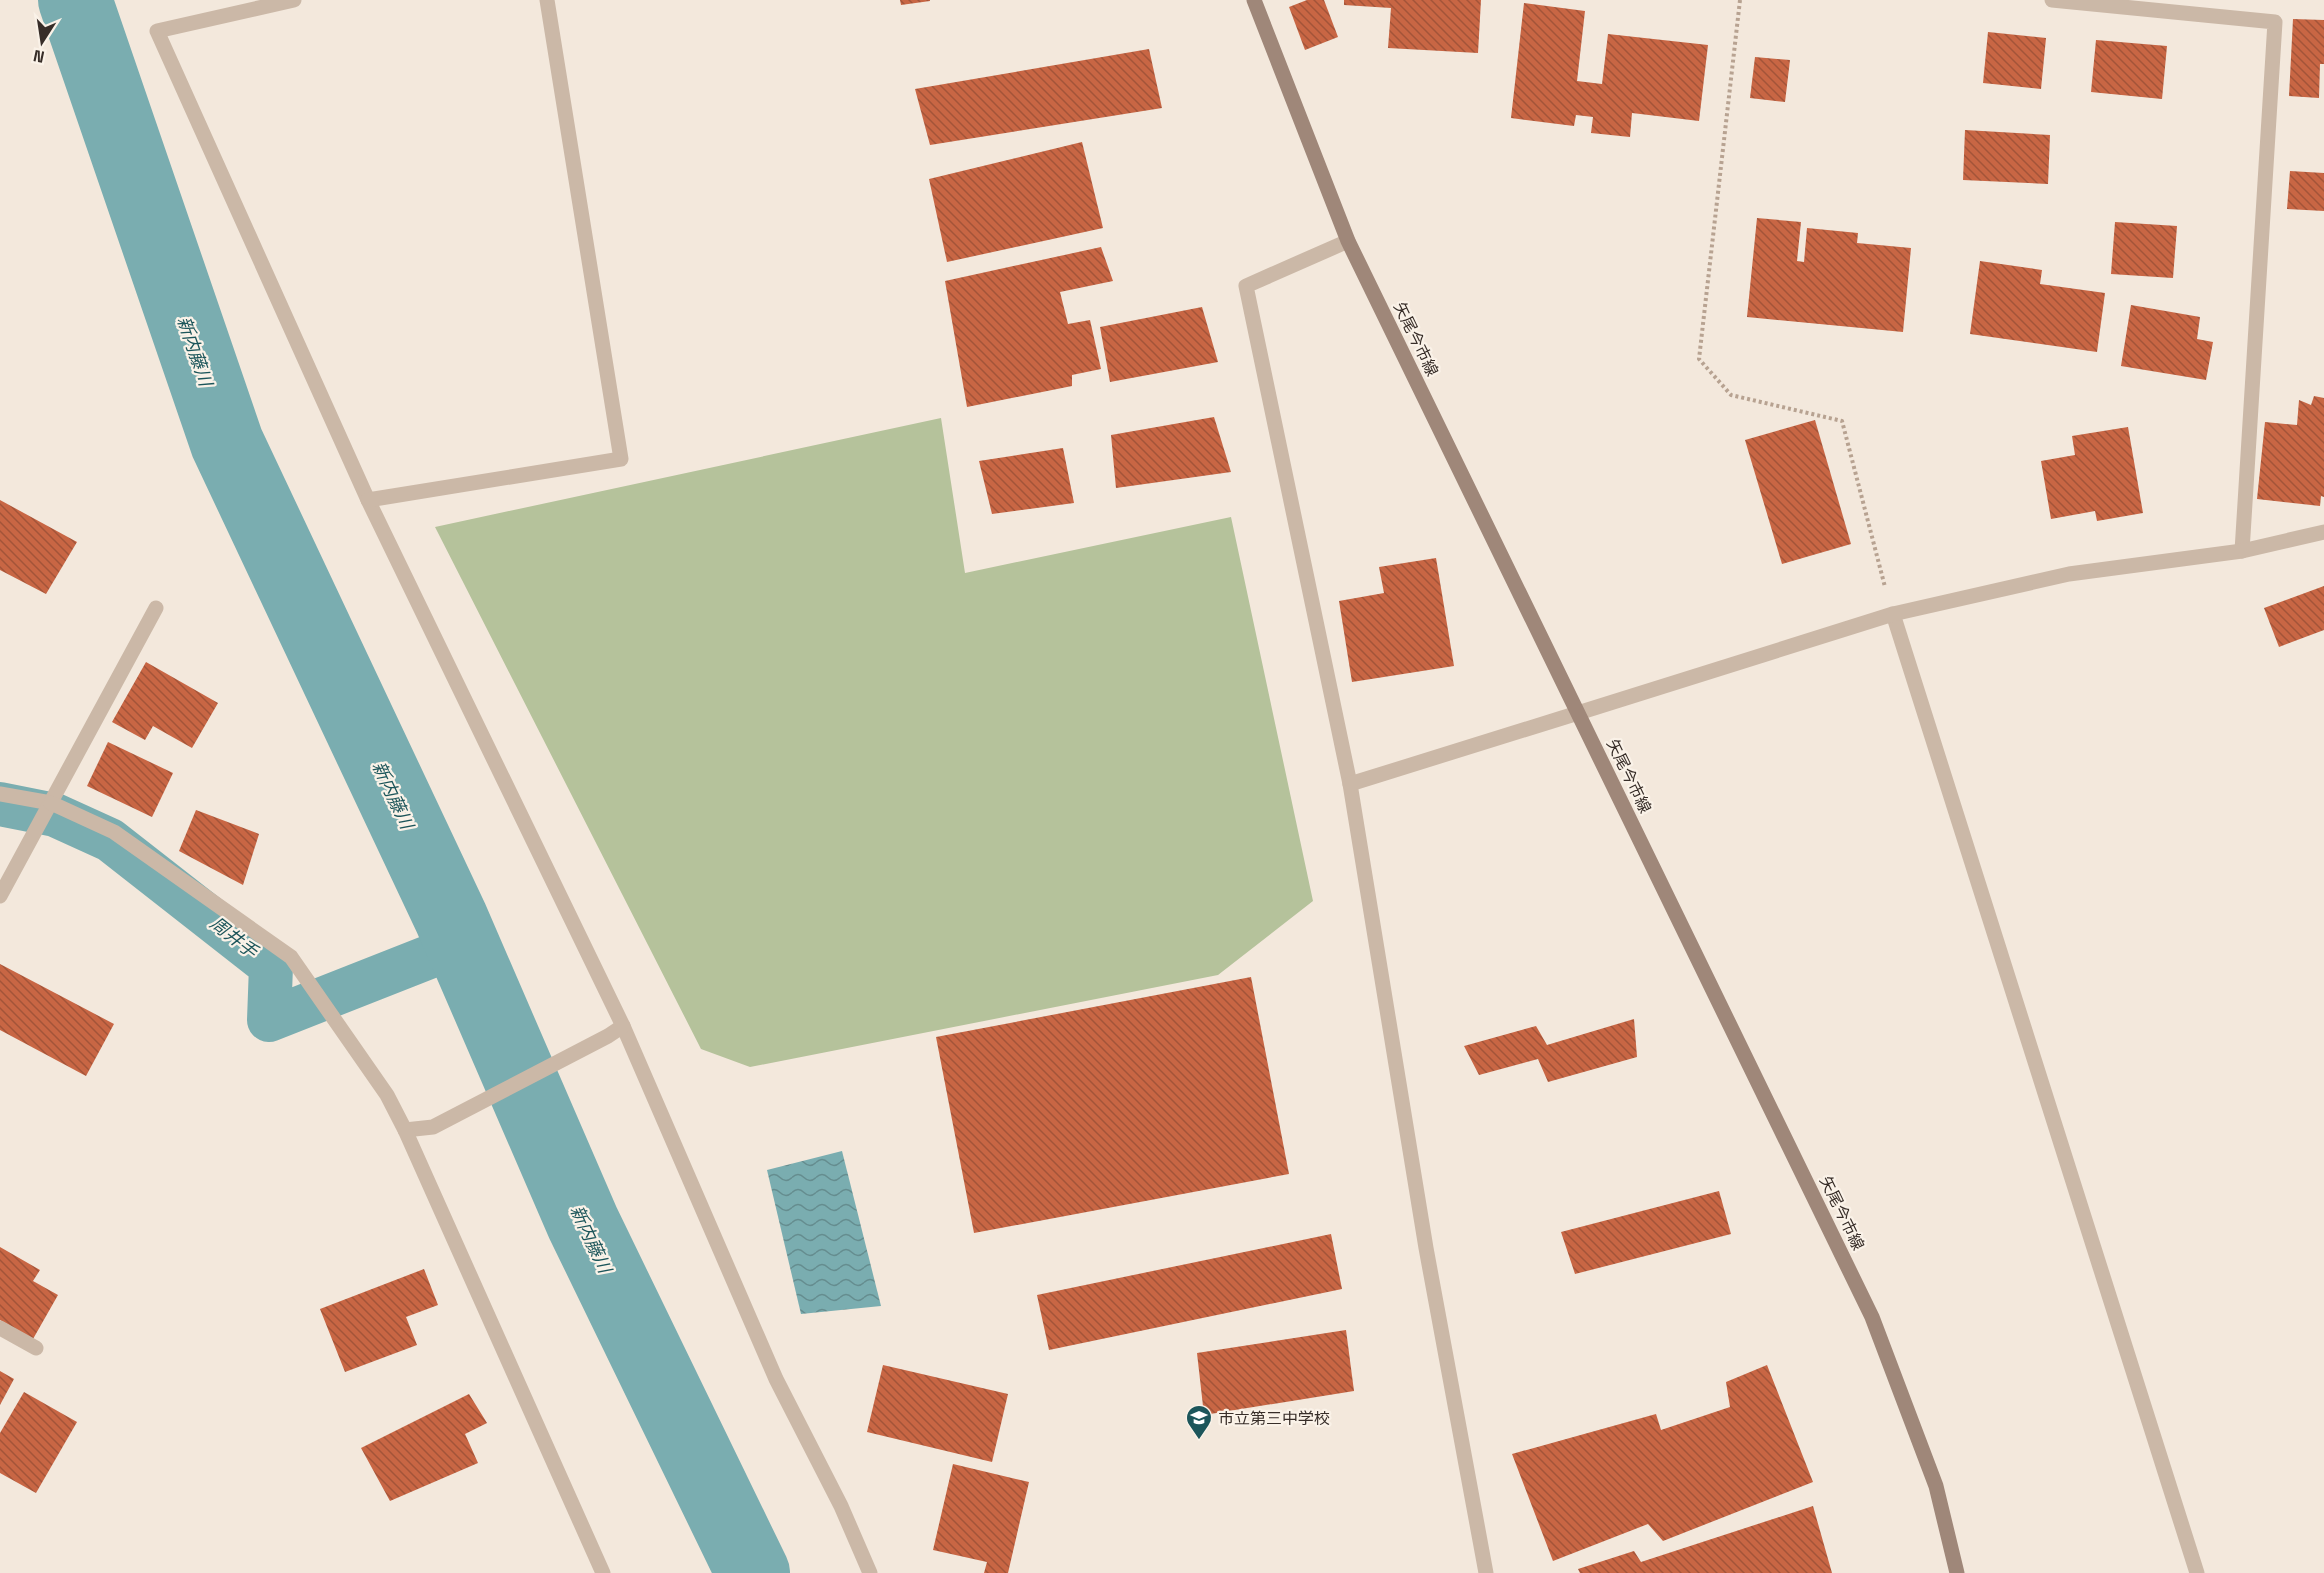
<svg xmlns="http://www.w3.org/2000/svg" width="2324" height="1573" viewBox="0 0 2324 1573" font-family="'Space Grotesk','Noto Sans JP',sans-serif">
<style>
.green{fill:#b5c29b}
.water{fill:url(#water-waves)}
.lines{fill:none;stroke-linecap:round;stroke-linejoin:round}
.canal{stroke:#7aadb0;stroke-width:44}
.river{stroke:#7aadb0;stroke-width:74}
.building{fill:url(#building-back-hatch)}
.path{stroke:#b7a291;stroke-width:4;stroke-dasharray:3 3;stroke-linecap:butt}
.minor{stroke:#cbb8a7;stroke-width:15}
.tertiary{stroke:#cbb8a7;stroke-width:15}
.secondary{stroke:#9f8779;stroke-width:15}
.labels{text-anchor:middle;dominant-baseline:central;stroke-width:4.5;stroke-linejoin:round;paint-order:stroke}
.street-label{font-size:16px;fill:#372d28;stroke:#faf2e8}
.poi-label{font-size:16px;fill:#372d28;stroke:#faf2e8;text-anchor:start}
.water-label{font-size:18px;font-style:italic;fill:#1c555a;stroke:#faf2e8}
</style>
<defs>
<pattern id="water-waves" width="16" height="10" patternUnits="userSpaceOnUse" patternTransform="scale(1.5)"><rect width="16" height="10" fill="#7aadb0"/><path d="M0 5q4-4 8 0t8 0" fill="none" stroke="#658d8f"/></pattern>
<pattern id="building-back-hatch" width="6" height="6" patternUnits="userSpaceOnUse" patternTransform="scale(1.5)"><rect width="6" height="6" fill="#c86644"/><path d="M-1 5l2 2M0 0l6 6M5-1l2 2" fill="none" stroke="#a35439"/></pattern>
</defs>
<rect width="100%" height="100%" fill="#f3e8dc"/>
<polygon class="green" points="941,418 965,573 1231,517 1313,901 1218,975 750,1067 701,1049 435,527"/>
<polygon class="water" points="842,1151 881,1306 801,1314 767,1170"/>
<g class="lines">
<polyline class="canal" points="0,804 55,815 110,840 271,966 269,1020 462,944"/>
<polyline class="river" points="75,0 227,443 451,918 583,1223 753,1573"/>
</g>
<g class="building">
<polygon points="900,0 930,0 930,1 901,5"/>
<polygon points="1307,0 1324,0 1338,37 1305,50 1289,7"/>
<polygon points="1344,0 1481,0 1478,53 1388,48 1391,8 1344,5"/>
<polygon points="1524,3 1585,11 1577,81 1602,84 1608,34 1708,45 1699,121 1632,113 1630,137 1591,133 1593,117 1576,115 1574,126 1511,118"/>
<polygon points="2293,19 2324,20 2324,64 2320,64 2319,98 2289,96"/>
<polygon points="1988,32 2046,38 2041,89 1983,83"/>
<polygon points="2096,40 2167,46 2162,99 2091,92"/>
<polygon points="1149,49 1162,108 930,145 915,89"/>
<polygon points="1755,57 1790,60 1785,102 1750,98"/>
<polygon points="1965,130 2050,135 2048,184 1963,180"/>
<polygon points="1082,142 1103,228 947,262 929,179"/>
<polygon points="2290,171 2324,173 2324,211 2287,209"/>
<polygon points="1757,218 1801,222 1797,261 1804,262 1807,228 1858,233 1857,243 1911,248 1903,332 1747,317"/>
<polygon points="2115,222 2177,226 2173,278 2111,274"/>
<polygon points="1101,247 1113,281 1060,292 1068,324 1090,320 1101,369 1072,375 1072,386 967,407 945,281"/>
<polygon points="1980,261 2042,270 2040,284 2105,293 2097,352 1970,334"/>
<polygon points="2131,305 2200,317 2197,339 2213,342 2206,380 2121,366"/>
<polygon points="1202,307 1218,362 1110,382 1100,327"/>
<polygon points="2314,396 2324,398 2324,497 2321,496 2320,506 2257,499 2265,422 2297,425 2299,400 2311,405"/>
<polygon points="1214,417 1231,472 1116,488 1111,435"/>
<polygon points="1815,420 1851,544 1782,564 1745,440"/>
<polygon points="2128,427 2143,513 2097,521 2095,511 2051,519 2041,461 2075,455 2072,436"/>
<polygon points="1063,448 1074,503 992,514 979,461"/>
<polygon points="0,500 77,542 46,594 0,570"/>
<polygon points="1436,558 1454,666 1352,682 1339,601 1384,593 1379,567"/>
<polygon points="2324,586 2324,630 2279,647 2264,608"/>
<polygon points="146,662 218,703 192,748 153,726 145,740 112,722"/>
<polygon points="108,742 173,773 152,817 87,786"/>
<polygon points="196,810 259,834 243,885 179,851"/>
<polygon points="0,964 114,1024 86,1076 0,1030"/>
<polygon points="1251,977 1289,1174 974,1233 936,1037"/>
<polygon points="1634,1019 1637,1057 1548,1082 1538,1059 1479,1075 1464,1046 1536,1026 1547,1045"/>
<polygon points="1719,1191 1731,1234 1575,1274 1561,1232"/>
<polygon points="1331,1234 1342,1289 1049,1350 1037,1295"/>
<polygon points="0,1247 40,1270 33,1281 58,1295 33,1339 0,1320"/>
<polygon points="424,1269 438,1305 406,1317 417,1345 345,1372 320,1309"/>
<polygon points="1346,1330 1354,1391 1204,1415 1197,1353"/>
<polygon points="883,1365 1008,1394 992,1462 867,1432"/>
<polygon points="1767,1365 1813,1482 1663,1541 1648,1524 1553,1561 1512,1454 1656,1414 1661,1430 1730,1407 1726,1382"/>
<polygon points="0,1371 14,1379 0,1405"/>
<polygon points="24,1392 77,1422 36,1493 0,1473 0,1433"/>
<polygon points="469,1394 487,1423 465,1434 478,1463 390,1501 361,1448"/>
<polygon points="953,1464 1029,1482 1008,1573 984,1573 987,1562 933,1550"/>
<polygon points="1813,1506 1832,1573 1580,1573 1578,1569 1634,1551 1641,1562"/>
</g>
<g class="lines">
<polyline class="path" points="1740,0 1699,359 1731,395 1842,421 1885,587"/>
<g class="minor">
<polyline points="294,0 157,31 368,500 623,1026 776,1379 841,1506 870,1573"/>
<polyline points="2052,0 2275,22 2242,551"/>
<polyline points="1348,241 1246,286 1350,784 1426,1248 1486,1573"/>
<polyline points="368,500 621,459 547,0"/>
<polyline points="1893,614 2197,1573"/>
<polyline points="1350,784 1578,713"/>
<polyline points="0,794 51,803"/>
<polyline points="0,896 156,608"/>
<polyline points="405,1130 433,1127 608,1036 623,1026"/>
<polyline points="0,1328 36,1348"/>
</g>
<g class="tertiary">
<polyline points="1578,713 1893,614 2069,574 2242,551 2324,532"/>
<polyline points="51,803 114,832 291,957 387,1095 405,1130 603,1573"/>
</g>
<polyline class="secondary" points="1254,0 1348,241 1872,1317 1936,1486 1957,1573"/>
</g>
<defs>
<symbol id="school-pin" viewBox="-11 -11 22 30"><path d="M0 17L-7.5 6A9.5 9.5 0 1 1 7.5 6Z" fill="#1c555a" stroke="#faf2e8"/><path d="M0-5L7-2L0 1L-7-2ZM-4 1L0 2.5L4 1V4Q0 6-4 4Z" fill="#fff"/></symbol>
</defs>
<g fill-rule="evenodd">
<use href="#school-pin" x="1184" y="1403" width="30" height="40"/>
</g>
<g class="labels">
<g class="street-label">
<text transform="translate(1416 339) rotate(64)">矢尾今市線</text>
<text transform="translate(1629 776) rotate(64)">矢尾今市線</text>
<text transform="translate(1842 1213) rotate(64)">矢尾今市線</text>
</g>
<g class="poi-label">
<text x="1218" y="1418">市立第三中学校</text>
</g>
<g class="water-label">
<text transform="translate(195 351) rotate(71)">新内藤川</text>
<text transform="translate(393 795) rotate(65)">新内藤川</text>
<text transform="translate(234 937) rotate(38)">周井手</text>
<text transform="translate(591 1239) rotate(65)">新内藤川</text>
</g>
</g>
<g transform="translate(42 42) rotate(192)" stroke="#faf2e8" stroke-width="4.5" paint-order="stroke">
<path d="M0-4.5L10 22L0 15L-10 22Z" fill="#372d28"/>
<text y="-9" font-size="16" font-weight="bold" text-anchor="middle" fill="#372d28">N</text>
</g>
</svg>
